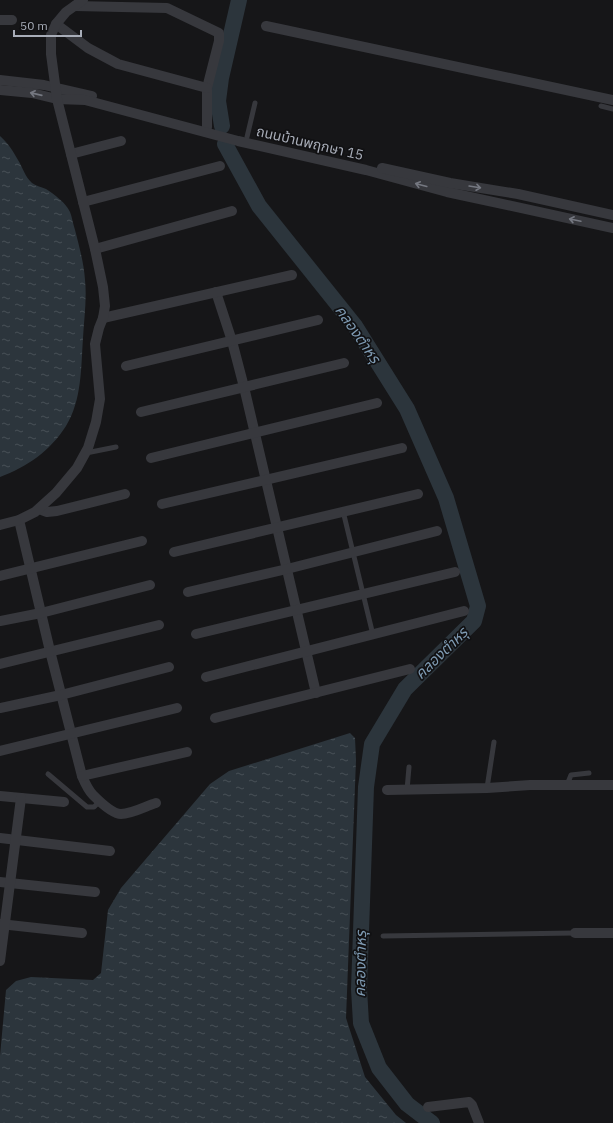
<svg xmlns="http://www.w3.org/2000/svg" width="613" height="1123" viewBox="0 0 613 1123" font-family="'IBM Plex Sans','Noto Sans Thai',sans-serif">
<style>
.water{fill:url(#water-ripples)}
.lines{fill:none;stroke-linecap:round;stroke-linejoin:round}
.river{stroke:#2c353c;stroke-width:16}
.lane{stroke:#37383d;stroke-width:5}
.street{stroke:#37383d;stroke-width:10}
.oneway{stroke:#757881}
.labels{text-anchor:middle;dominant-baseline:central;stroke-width:3.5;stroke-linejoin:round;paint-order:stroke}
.street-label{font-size:14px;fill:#a8adb8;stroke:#111113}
.water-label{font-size:15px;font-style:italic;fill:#7f9bb3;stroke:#111113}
</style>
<defs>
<pattern id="water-ripples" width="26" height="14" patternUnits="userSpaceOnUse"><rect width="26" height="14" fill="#2c353c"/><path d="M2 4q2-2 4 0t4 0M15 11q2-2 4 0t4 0" fill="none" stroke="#485056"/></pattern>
</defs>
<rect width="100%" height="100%" fill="#161618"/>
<g class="water">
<path d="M0,136C8,143 13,151 18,160C23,168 25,177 32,183C36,186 42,187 46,189C55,195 66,203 70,212C72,217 73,224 75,230C79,246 84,263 85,280C87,299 84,319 83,338C81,367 82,400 66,426C50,451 27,467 0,477Z"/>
<polygon points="350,733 355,738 356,760 346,1018 365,1077 396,1115 406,1123 0,1123 0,1056 6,990 16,981 31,977 93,980 101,973 108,910 121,888 210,784 229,771"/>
</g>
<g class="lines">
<g class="river">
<polyline points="222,126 218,101 221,78 239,0"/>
<polyline points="225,144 259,206 355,326 407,409 446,498 478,606 474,621 405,689 372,744 366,787 359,989 361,1023 379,1068 407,1104 432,1123"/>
</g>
<g class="lane">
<polyline points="601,106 613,109"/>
<polyline points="247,137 255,103"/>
<polyline points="86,453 116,447"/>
<polyline points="343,511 373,635"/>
<polyline points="48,774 87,807 94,807 100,801"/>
<polyline points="567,785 571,775 589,773"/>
<polyline points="487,788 494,742"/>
<polyline points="407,790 409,767"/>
<polyline points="383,936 575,933"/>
</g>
<g class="street">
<polyline points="75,6 167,8 219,33 219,41 207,88 207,127"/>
<polyline points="0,20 12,20"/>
<polyline points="56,24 88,48 118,64 207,88"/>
<polyline points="266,26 613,100"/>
<polyline points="0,80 44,85 92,96"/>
<polyline points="0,90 32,93 57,99 85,100 238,141 366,170 447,192 613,228"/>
<polyline points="71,154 121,141"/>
<polyline points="382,168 450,183 518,194 613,215"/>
<polyline points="83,202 220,166"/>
<polyline points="95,249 232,211"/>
<polyline points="216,292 232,341 244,387 316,693"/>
<polyline points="103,318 292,275"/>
<polyline points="126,366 318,320"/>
<polyline points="141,412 344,363"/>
<polyline points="151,458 377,403"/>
<polyline points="162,504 402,448"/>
<polyline points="39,509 47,512 57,511 125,494"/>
<path d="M19,520L50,651L82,776C85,783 88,790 93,795C99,801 112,814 121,814C132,814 146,806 156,803"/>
<polyline points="0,525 19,520 35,512 56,493 77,468 88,448 96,422 100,399 95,344 99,328 103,318 105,306 103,287 95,249 57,99 51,54 51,35 56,24 66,12 83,0"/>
<polyline points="174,552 418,494"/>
<polyline points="0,576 142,541"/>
<polyline points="188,592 287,569 437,531"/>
<polyline points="0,621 41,613 150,585"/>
<polyline points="196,634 455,572"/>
<polyline points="0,664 159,625"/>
<polyline points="206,677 464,611"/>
<polyline points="0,708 61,695 169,667"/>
<polyline points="215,718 410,669"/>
<polyline points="0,751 177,708"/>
<polyline points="82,776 187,752"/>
<polyline points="387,790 487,788 530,785 613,785"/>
<polyline points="0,796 64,802"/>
<polyline points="0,838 110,851"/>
<polyline points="0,882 95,892"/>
<polyline points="0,924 82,933"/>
<polyline points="575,933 613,933"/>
<polyline points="0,961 21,798"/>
<polyline points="428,1107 469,1102 472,1105 479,1123"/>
</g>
</g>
<defs><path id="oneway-shaft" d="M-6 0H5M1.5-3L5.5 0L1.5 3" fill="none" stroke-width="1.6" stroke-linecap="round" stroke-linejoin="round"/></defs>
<g class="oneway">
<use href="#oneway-shaft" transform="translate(36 94) rotate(-167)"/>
<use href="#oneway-shaft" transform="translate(421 185) rotate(-165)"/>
<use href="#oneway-shaft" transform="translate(475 187) rotate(9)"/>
<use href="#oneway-shaft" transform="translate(575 220) rotate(-168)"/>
</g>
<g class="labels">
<g class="street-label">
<text transform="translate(310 143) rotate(13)">ถนนบ้านพฤกษา 15</text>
</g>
<g class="water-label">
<text transform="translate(358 334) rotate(55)">คลองตำหรุ</text>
<text transform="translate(441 653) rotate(-44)">คลองตำหรุ</text>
<text transform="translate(360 964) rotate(-89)">คลองตำหรุ</text>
</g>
</g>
<path d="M14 30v6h67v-6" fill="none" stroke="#a8adb8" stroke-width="2"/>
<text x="20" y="30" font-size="12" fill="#a8adb8" stroke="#111113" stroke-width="3" paint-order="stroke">50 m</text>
</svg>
